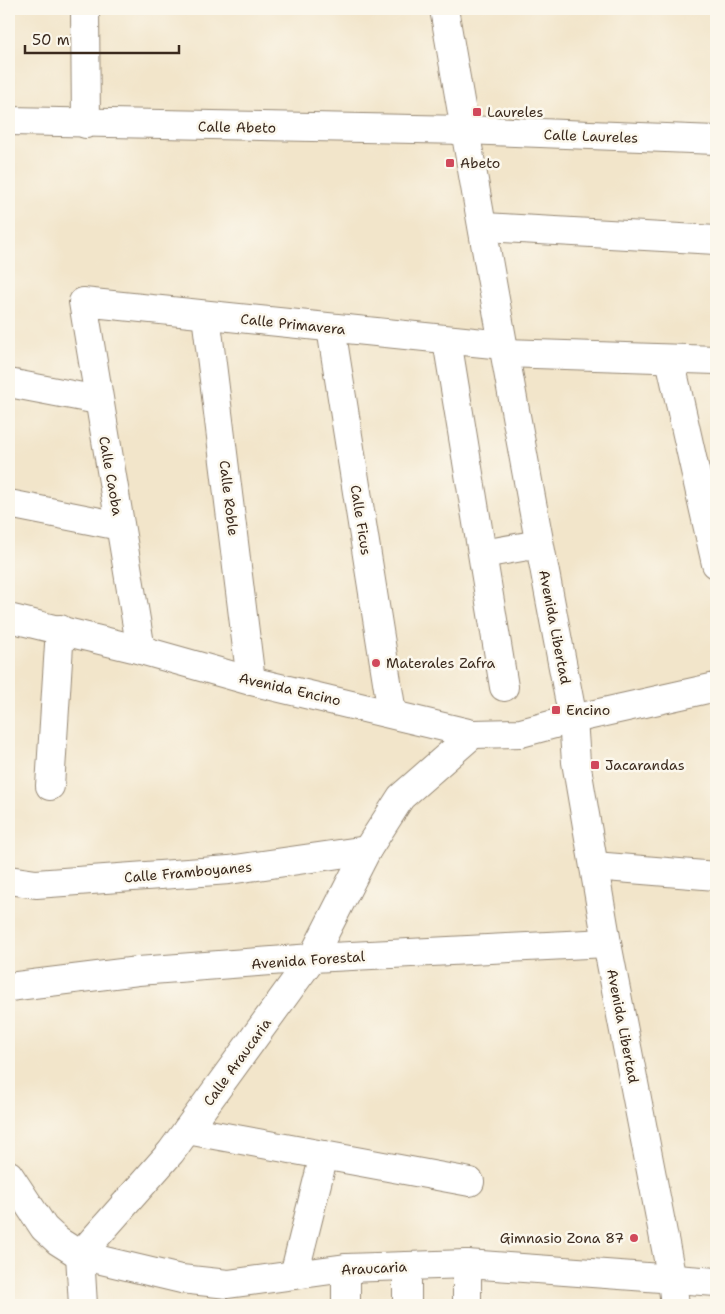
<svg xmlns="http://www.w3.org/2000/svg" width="725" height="1314" viewBox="0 0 725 1314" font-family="'Shantell Sans',sans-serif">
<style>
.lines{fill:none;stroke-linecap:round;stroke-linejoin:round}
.minor-casing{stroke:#968874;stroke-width:30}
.major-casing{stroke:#968874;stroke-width:30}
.minor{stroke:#fff;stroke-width:28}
.major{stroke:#fff;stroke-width:28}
.poi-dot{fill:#d1495b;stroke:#fbf7ec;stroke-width:2}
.labels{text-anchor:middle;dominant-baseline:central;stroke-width:5;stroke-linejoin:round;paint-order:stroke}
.poi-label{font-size:14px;fill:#3b2a1e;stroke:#fbf7ec;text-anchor:start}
.street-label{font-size:14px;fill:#3b2a1e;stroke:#fbf7ec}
</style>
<rect width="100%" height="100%" fill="#fbf7ec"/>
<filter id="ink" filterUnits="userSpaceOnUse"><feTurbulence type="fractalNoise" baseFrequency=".02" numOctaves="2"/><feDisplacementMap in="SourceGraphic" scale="10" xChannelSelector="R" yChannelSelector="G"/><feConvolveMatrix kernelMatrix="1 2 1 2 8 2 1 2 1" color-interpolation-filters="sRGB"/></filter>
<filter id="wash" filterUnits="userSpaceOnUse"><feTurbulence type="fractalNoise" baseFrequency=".0096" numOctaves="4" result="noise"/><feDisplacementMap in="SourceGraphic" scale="20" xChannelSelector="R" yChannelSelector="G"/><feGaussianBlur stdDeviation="1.12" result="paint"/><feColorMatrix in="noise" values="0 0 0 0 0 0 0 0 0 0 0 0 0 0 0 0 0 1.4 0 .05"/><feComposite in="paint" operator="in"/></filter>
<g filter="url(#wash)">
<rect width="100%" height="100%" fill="#f2e5ca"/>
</g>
<g filter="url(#ink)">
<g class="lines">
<defs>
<g id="minor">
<polyline points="85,9 86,124"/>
<polyline points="9,121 465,130 716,140"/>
<polyline points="484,227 716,240"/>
<polyline points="206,315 251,681"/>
<polyline points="331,328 392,713"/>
<polyline points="447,340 504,687"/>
<polyline points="505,353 716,360"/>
<polyline points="670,359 716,564"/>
<polyline points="9,383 98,400"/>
<polyline points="9,504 120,526"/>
<polyline points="483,554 539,544"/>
<polyline points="9,618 141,650 251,681 473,734 521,733 573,719 716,687"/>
<polyline points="141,650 83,302 503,345"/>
<polyline points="50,786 60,629"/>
<polyline points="594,866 716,876"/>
<polyline points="9,880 36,884 229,870 367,850"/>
<polyline points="9,987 138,971 312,958 607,943"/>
<polyline points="187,1130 470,1182"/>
<polyline points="9,1175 44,1228 58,1241 80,1255 181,1279 228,1284 346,1268 467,1264 716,1282"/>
<polyline points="80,1255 171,1152 312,958 367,850 401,797 473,734"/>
<polyline points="80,1255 83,1305"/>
<polyline points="407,1266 407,1305"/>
<polyline points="346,1268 346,1305"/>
<polyline points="294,1275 324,1155"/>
<polyline points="467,1305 467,1264"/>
</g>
<path id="major" d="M444,9C485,246 527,483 573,719L576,762L607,943L672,1280L675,1305"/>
</defs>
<use href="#minor" class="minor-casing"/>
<use href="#major" class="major-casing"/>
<use href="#minor" class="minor"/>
<use href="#major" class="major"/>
</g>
</g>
<g class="poi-dot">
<rect x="472" y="107" width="10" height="10" rx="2.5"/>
<rect x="445" y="158" width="10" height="10" rx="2.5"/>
<circle cx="376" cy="663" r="5"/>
<rect x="551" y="705" width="10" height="10" rx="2.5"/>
<rect x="590" y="760" width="10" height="10" rx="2.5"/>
<circle cx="634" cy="1238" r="5"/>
</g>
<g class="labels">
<g class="poi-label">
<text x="487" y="112">Laureles</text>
<text x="460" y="163">Abeto</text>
<text x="386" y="663">Materales Zafra</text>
<text x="566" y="710">Encino</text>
<text x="605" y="765">Jacarandas</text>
<text x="624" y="1238" text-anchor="end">Gimnasio Zona 87</text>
</g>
<g class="street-label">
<text transform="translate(237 127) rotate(1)">Calle Abeto</text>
<text transform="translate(591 136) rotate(2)">Calle Laureles</text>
<text transform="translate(293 324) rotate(6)">Calle Primavera</text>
<text transform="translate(111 476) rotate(80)">Calle Caoba</text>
<text transform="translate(229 498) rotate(83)">Calle Roble</text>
<text transform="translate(361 520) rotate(81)">Calle Ficus</text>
<text transform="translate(555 627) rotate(79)">Avenida Libertad</text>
<text transform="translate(290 689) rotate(13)">Avenida Encino</text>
<text transform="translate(188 872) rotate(-5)">Calle Framboyanes</text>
<text transform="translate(308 960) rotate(-4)">Avenida Forestal</text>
<text transform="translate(623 1026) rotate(79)">Avenida Libertad</text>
<text transform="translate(237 1062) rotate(-54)">Calle Araucaria</text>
<text transform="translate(374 1268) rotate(-3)">Araucaria</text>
</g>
</g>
<rect width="725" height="1314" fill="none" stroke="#fbf7ec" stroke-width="30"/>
<path d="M25 45v8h154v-8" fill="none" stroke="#3b2a1e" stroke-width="2.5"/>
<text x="32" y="45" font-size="15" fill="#3b2a1e" stroke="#fbf7ec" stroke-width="4" paint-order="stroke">50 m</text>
</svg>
